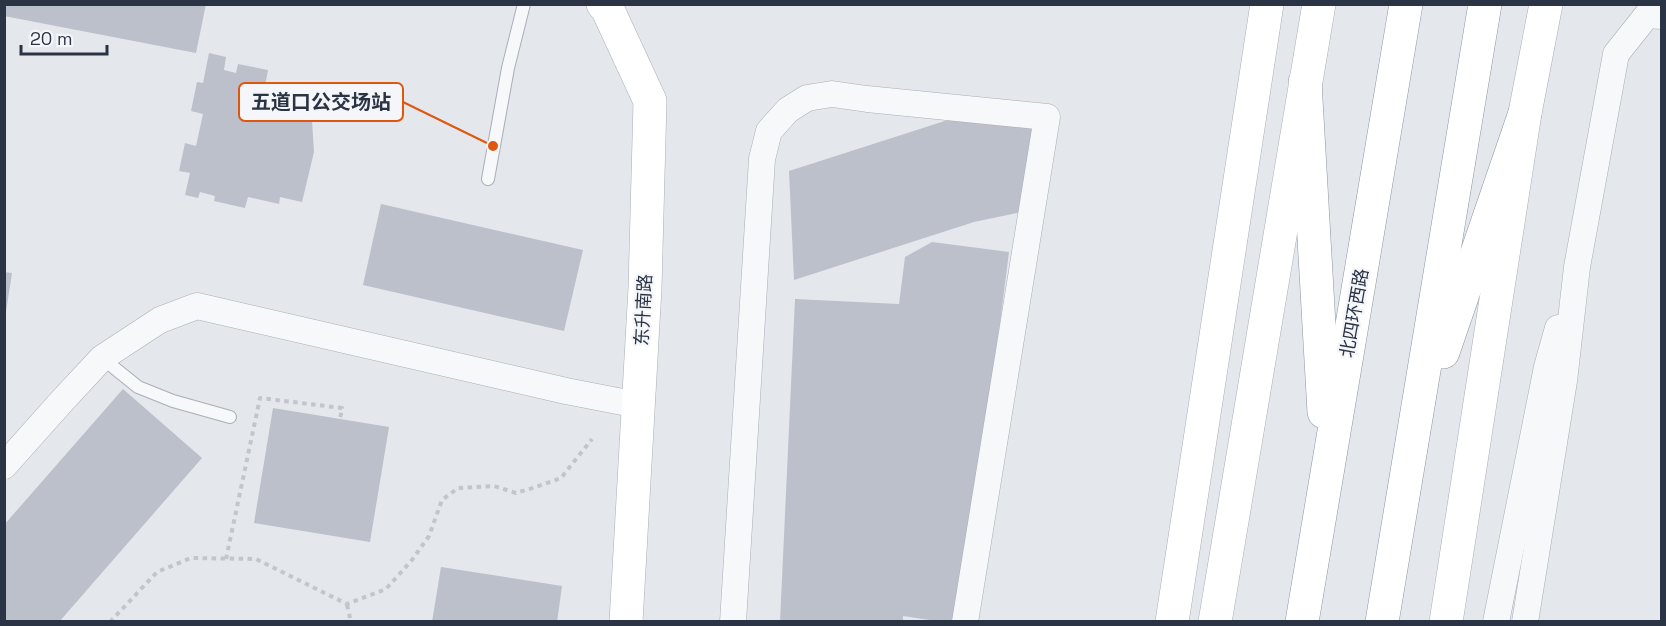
<svg xmlns="http://www.w3.org/2000/svg" width="1666" height="626" viewBox="0 0 1666 626" font-family="'Space Grotesk','Noto Sans SC',sans-serif">
<style>
.building{fill:#bbc0ca}
.lines{fill:none;stroke-linecap:round;stroke-linejoin:round}
.lane-casing{stroke:#a9aeb7;stroke-width:14}
.street-casing{stroke:#a9aeb7;stroke-width:27}
.secondary-casing{stroke:#a9aeb7;stroke-width:34}
.highway-casing{stroke:#8b94a3;stroke-width:34}
.path{stroke:#c2c5cb;stroke-width:4;stroke-dasharray:4.5 4.5;stroke-linecap:butt}
.lane{stroke:#f7f8fa;stroke-width:12}
.street{stroke:#f7f8fa;stroke-width:26}
.secondary{stroke:#fff;stroke-width:33}
.highway{stroke:#fff;stroke-width:33}
.labels{text-anchor:middle;dominant-baseline:central;stroke-width:4.5;stroke-linejoin:round;paint-order:stroke}
.street-label{font-size:18px;fill:#2b3445;stroke:#f4f6f9}
.leader{fill:none;stroke:#df570f;stroke-width:2}
.callout-dot{fill:#df570f;stroke:#f4f6f9;stroke-width:2}
.callout{fill:#f4f6f9;stroke:#df570f;stroke-width:2}
.callout-label{font-size:20px;text-anchor:middle;font-weight:bold;fill:#2b3445}
</style>
<rect width="100%" height="100%" fill="#e4e7ec"/>
<g class="building">
<polygon points="4,4 206,4 196,53 4,16"/>
<polygon points="209,53 226,57 224,70 236,73 238,64 268,70 265,86 293,92 291,101 311,105 314,152 302,202 280,197 279,204 248,197 245,208 214,201 215,196 200,192 198,198 185,195 190,173 179,171 185,143 196,146 203,114 191,111 197,82 203,83"/>
<polygon points="951,119 1040,122 1022,212 974,222 794,280 789,171"/>
<polygon points="381,204 583,250 564,331 363,285"/>
<polygon points="932,242 1009,252 962,622 943,622 903,616 903,622 780,622 795,299 899,304 905,257"/>
<polygon points="4,272 12,273 6,312 4,312"/>
<polygon points="123,389 202,458 59,622 4,622 4,525"/>
<polygon points="273,408 389,427 370,542 254,523"/>
<polygon points="441,567 562,586 557,622 432,622"/>
</g>
<g class="lines">
<defs>
<g id="lane">
<polyline points="488,179 508,68 524,4"/>
<polyline points="102,358 138,387 173,401 230,417"/>
</g>
<g id="street">
<polyline points="4,466 62,401 102,358 160,320 197,306 566,391 638,405"/>
<polyline points="733,622 762,159 769,131 788,110 807,98 832,94 867,99 1047,117 965,622"/>
<polyline points="1496,622 1547,367 1558,328"/>
<polyline points="1525,622 1564,381 1577,267 1616,54 1647,15 1662,16"/>
</g>
<g id="secondary">
<polyline points="603,4 607,8 650,101 645,288 626,622"/>
<polyline points="1172,622 1267,4"/>
<polyline points="1215,622 1319,4"/>
<polyline points="1446,622 1525,113 1546,4"/>
</g>
<g id="highway">
<polyline points="1305,82 1324,412"/>
<polyline points="1443,352 1525,113"/>
<polyline points="1302,622 1406,4"/>
<polyline points="1382,622 1485,4"/>
</g>
</defs>
<use href="#lane" class="lane-casing"/>
<use href="#street" class="street-casing"/>
<use href="#secondary" class="secondary-casing"/>
<use href="#highway" class="highway-casing"/>
<g class="path">
<polyline points="226,559 260,398 342,408 340,419"/>
<polyline points="347,605 351,622"/>
<polyline points="110,622 157,572 191,558 256,559 347,604 386,589 412,560 429,536 442,500 458,488 494,486 516,493 536,487 561,478 592,439"/>
</g>
<use href="#lane" class="lane"/>
<use href="#street" class="street"/>
<use href="#secondary" class="secondary"/>
<use href="#highway" class="highway"/>
</g>
<g class="labels">
<g class="street-label">
<text transform="translate(643 310) rotate(-87)">东升南路</text>
<text transform="translate(1354 313) rotate(-80)">北四环西路</text>
</g>
</g>
<path class="leader" d="M493 146L403 102"/>
<circle class="callout-dot" cx="493" cy="146" r="6"/>
<rect class="callout" x="239" y="83" width="164" height="38" rx="6"/>
<g class="callout-label">
<text x="321" y="109">五道口公交场站</text>
</g>
<rect width="1666" height="626" fill="none" stroke="#2b3445" stroke-width="12"/>
<path d="M21 45v9h86v-9" fill="none" stroke="#2b3445" stroke-width="3"/>
<text x="30" y="45" font-size="18" fill="#2b3445" stroke="#f4f6f9" stroke-width="4.5" paint-order="stroke">20 m</text>
</svg>
